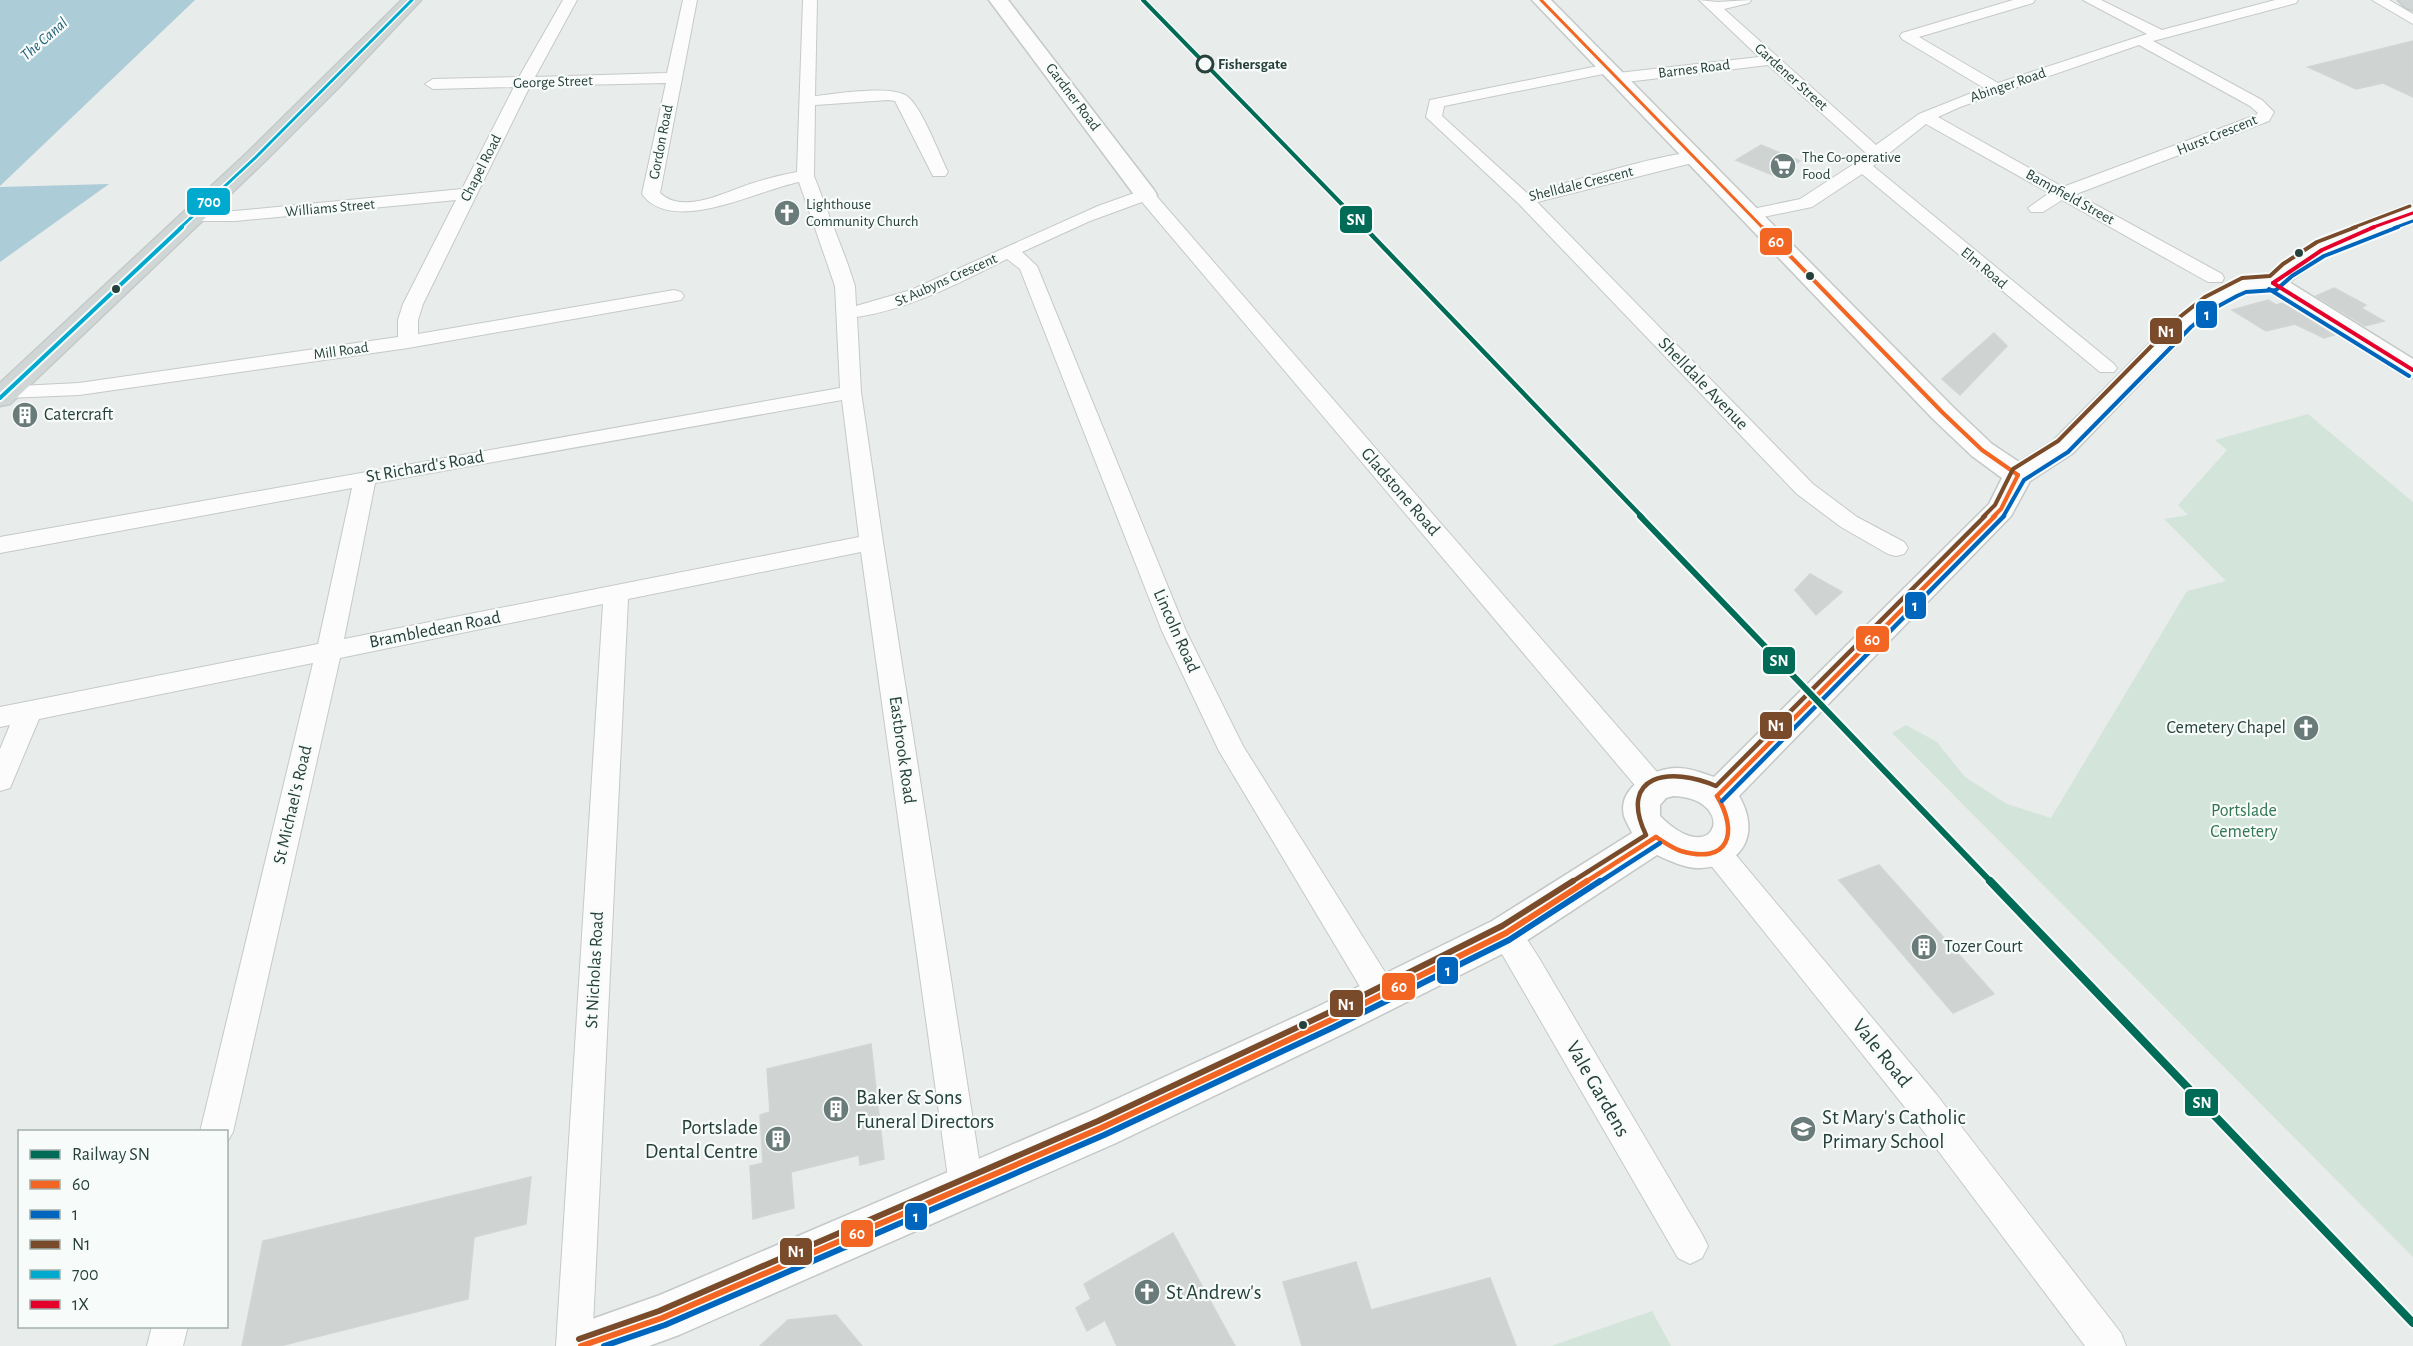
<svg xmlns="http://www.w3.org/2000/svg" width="2413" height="1346" viewBox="0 0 2413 1346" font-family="'Alegreya Sans',sans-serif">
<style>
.green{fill:#d3e4da}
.water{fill:#accdd7}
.building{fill:#cfd4d2;stroke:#d1d5d4;stroke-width:1.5}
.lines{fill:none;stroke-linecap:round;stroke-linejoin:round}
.street-casing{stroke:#c5c9c8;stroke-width:2}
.secondary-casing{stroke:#c4c9c8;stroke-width:3}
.primary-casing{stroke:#c3cac9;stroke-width:3}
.street{fill:#fcfcfc;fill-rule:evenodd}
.secondary{fill:#fcfcfc;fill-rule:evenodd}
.primary{fill:#d0d6d5;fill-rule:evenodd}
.bus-1-far3-casing{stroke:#f7fbf9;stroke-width:6}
.bus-1-far2-casing{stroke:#f7fbf9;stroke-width:8}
.bus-1-far1-casing{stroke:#f7fbf9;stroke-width:9}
.bus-1-casing{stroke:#f7fbf9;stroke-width:10}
.bus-2-far3-casing{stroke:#f7fbf9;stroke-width:6}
.bus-2-far2-casing{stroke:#f7fbf9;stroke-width:8}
.bus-2-far1-casing{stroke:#f7fbf9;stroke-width:9}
.bus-2-casing{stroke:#f7fbf9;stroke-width:10}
.bus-3-far3-casing{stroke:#f7fbf9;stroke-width:6}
.bus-3-far2-casing{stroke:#f7fbf9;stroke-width:8}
.bus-3-far1-casing{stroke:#f7fbf9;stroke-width:9}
.bus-3-casing{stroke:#f7fbf9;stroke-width:10}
.bus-4-far1-casing{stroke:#f7fbf9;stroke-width:6}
.bus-4-casing{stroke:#f7fbf9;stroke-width:8}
.bus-5-far1-casing{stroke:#f7fbf9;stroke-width:6}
.bus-5-casing{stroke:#f7fbf9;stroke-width:8}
.bus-1-far3{stroke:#f26522;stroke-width:3}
.bus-1-far2{stroke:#f26522;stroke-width:4}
.bus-1-far1{stroke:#f26522;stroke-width:4.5}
.bus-1{stroke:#f26522;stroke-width:6}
.bus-2-far3{stroke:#0065bd;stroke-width:3}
.bus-2-far2{stroke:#0065bd;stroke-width:4}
.bus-2-far1{stroke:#0065bd;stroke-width:4.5}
.bus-2{stroke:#0065bd;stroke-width:6}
.bus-3-far3{stroke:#7a4b2a;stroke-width:3}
.bus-3-far2{stroke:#7a4b2a;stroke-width:4}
.bus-3-far1{stroke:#7a4b2a;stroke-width:4.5}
.bus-3{stroke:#7a4b2a;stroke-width:6}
.bus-4-far1{stroke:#00a9ce;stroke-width:3}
.bus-4{stroke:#00a9ce;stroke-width:4}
.bus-5-far1{stroke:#e4002b;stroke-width:3}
.bus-5{stroke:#e4002b;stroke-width:4}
.rail-1-far3-casing{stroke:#f7fbf9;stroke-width:7}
.rail-1-far2-casing{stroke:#f7fbf9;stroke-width:8}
.rail-1-far1-casing{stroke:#f7fbf9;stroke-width:10}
.rail-1-casing{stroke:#f7fbf9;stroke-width:12}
.rail-1-far3{stroke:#006b56;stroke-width:4}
.rail-1-far2{stroke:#006b56;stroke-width:4.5}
.rail-1-far1{stroke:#006b56;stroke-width:6}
.rail-1{stroke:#006b56;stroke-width:8}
.stop-dot{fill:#f7fbf9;stroke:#26403b;stroke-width:3}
.bus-dot{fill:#26403b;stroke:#f7fbf9;stroke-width:2}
.labels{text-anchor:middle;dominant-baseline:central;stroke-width:4.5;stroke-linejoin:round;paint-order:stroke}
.far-stop-label{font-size:15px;font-weight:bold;fill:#26403b;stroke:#f7fbf9;text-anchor:start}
.far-street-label{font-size:15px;fill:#26403b;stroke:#f7fbf9}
.far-poi-label{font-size:15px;fill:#26403b;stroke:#f7fbf9;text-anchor:start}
.far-water-label{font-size:16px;font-style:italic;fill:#236279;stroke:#f7fbf9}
.street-label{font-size:18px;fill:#26403b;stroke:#f7fbf9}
.poi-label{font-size:18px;fill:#26403b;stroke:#f7fbf9;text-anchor:start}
.park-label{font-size:18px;fill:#327552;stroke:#f7fbf9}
.near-street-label{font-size:21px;fill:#26403b;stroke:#f7fbf9}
.near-poi-label{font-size:21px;fill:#26403b;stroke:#f7fbf9;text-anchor:start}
.line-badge{stroke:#f7fbf9;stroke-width:2}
.badge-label{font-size:16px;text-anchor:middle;font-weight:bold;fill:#fff}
</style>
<rect width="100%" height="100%" fill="#e8eceb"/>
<g class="green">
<polygon points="2308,414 2413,502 2413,1257 1892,733 1906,725 1937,742 1965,777 2007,804 2051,818 2187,591 2226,581 2164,519 2188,515 2178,505 2227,450 2215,440"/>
<polygon points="1652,1311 1671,1346 1551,1346"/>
</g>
<g class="water">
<polygon points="0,0 195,0 0,186"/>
<polygon points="109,184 0,262 0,187"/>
</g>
<g class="building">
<polygon points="2413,41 2413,97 2383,83 2356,89 2308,67"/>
<polygon points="1761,145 1800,161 1775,176 1736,160"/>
<polygon points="2334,288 2366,305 2361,308 2384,321 2365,326 2316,296"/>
<polygon points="2268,300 2276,305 2282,303 2289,307 2334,335 2324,338 2295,324 2266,331 2232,310"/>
<polygon points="1994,333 2007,346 1960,395 1942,379"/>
<polygon points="1810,574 1842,592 1816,615 1795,590"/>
<polygon points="1879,865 1994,994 1953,1013 1839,880"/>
<polygon points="871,1044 884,1159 860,1165 859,1155 791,1172 794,1208 753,1219 750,1166 763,1163 760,1115 770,1112 767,1069"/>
<polygon points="531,1177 526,1224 474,1237 468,1299 280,1346 242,1346 263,1241"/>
<polygon points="1173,1233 1235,1346 1117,1346 1105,1320 1087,1331 1076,1308 1091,1299 1084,1284"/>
<polygon points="1356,1262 1371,1310 1490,1278 1516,1346 1302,1346 1283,1282"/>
<polygon points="836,1315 862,1346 760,1346 788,1320"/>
</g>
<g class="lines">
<defs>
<g id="street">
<path d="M563,0H577L535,77L667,73L683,0H697L660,193C683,215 725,192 750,184C765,179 781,175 797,172L803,0H817L815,96C835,94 894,84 908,97C922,108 939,154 948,172L945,176H933L895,101L888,100L815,105L814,176L847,262L855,286L856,306L911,290L1098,206L1140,191H1152L1664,780L1668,788L1664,796L1654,799L1644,796L1142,202L1090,221L1022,252L1037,266L1186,631L1243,746L1393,985L1397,995L1393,1005L1382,1009L1371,1005L1219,751L1162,631L1020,269L1007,259C959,283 910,309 857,317L861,392L883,542L983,1185L978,1197L966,1202L954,1197L949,1185L861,552L628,599L592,1346H556L603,604L340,658L233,1132L226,1144V1132H200L313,663L39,719L10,788L0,791V749L10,725L0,727V707L318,644L352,488L0,553V537L840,388L835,286L799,182C758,190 672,236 642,194L666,83L530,86L423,304L418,320V334L674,290L681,292L684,296L681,300L408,348L79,395L6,398L0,397V387L79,383L398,337V320L403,304L456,200L235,221H190L184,220L181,216L184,212L190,211H235L462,189L514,87L433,89L425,84L433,79L519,77ZM842,400L859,537L344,639L375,483Z"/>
<path d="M1699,0L1717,2L1751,0L1749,3L1724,9L1876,145L1919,114L1984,88L1902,39L1900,36L1902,33L2013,0H2035L2033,3L1919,37L1998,83L2147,34L2083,0H2101L2162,30L2275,0H2298L2296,3L2153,41L2262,100L2274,112L2269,121L2076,194L2222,274L2224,278L2222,282H2208L2062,200L2043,212H2031L2028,208L2049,193L1926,124L1873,166L2114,364L2117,368L2114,372H2100L1862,174L1812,207L1749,220L1743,219L1740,215L1743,211L1800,199L1857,162L1866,153L1768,65L1618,83L1613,81L1610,78L1613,75L1618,73L1759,57ZM2139,45L2250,106L2258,113L2256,115L2063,187L1938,117L1960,107Z"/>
<polygon points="2372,0 2389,0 2413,14 2413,24"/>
<path d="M1608,64L1613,66L1616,69L1613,72L1444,106L1442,116L1528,194C1558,186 1678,148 1700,153L1702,157L1700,161L1537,202L1813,484L1857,517L1904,542L1908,548L1904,554L1896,556L1888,554L1841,527L1797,494L1519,204L1426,117L1430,100Z"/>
<polygon points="1715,838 1725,842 1936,1094 2121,1333 2126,1346 2085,1346 1912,1116 1705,858 1701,850 1705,842"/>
<polygon points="1506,920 1517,924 1539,958 1702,1234 1708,1246 1702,1258 1690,1264 1678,1258 1495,942 1491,933 1495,924"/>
<polygon points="152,1326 188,1326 183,1346 147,1346"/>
</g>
<g id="secondary">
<polygon points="989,0 1008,0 1154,190 1157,195 1154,200 1146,202 1138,200"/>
<path d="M1532,0H1551L1953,407L1992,444L2019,462L2053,441L2177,316L2200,298L2225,284L2244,278L2266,276L2279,265L2312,244L2349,228L2413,206V221L2329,254L2289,282L2413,359V378L2404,376L2268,291C2235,293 2220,307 2195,326L2073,453L2030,481L2011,516L1739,796C1760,832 1745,865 1701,868C1687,869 1670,861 1657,855L1520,945L1345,1033L1116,1143L679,1335L649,1346H557L564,1329L660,1295L1086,1113L1317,1007L1492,921L1632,833C1630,828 1626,822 1624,816C1617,787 1653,768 1677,768C1690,768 1702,773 1714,777L1989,504L2002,478L1972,456L1933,419ZM1673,796C1739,798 1717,873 1660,816V805L1666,798Z"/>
</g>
<g id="primary">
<polygon points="402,0 421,0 340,86 264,162 10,404 0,406 0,383 248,152"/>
<polygon points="2398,0 2413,0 2413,10 2406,8"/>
</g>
</defs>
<use href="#street" class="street-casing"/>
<use href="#secondary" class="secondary-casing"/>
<use href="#primary" class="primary-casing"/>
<use href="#street" class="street"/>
<use href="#secondary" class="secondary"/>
<use href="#primary" class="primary"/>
<defs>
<polyline id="bus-1-far3" points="1541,0 1763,228"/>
<g id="bus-1-far2">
<polyline points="1762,227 1943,413 1982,450 2018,475"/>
<polyline points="1993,517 2001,509 2018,475"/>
</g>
<g id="bus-1-far1">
<polyline points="1717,796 1995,516"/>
<path d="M1656,837C1664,842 1672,848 1681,851C1729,865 1739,833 1717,796"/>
<polyline points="1584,883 1656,837"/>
</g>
<polyline id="bus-1" points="581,1346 662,1318 1101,1128 1331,1020 1506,933 1587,881"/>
<polyline id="bus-2-far3" points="2394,228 2413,221"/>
<g id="bus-2-far2">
<polyline points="2269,289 2409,376"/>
<polyline points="2003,517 2024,480 2068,452 2191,327 2213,309 2237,296 2246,292 2276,290 2292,276 2324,256 2398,227"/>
</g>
<g id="bus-2-far1">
<polyline points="1722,801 2004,516"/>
<polyline points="1598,883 1660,843"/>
</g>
<polyline id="bus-2" points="604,1346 665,1325 1104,1135 1334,1027 1509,940 1600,881"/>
<polyline id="bus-3-far3" points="2352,228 2410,206"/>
<polyline id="bus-3-far2" points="1983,517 1995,505 2013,469 2058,441 2181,316 2205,297 2242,278 2270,276 2283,264 2317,242 2356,227"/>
<path id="bus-3-far1" d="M1570,883L1646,835C1617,774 1671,766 1716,786L1985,516"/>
<polyline id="bus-3" points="579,1339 659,1311 1098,1121 1328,1013 1502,926 1573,881"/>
<polyline id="bus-4-far1" points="180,228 256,157 412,0"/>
<polyline id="bus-4" points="0,398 182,227"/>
<polyline id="bus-5-far1" points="2371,228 2413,213"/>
<g id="bus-5">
<polyline points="2273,283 2413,370"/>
<polyline points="2273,283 2322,250 2374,227"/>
</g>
</defs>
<use href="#bus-1-far3" class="bus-1-far3-casing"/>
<use href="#bus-1-far2" class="bus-1-far2-casing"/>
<use href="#bus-1-far1" class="bus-1-far1-casing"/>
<use href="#bus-1" class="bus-1-casing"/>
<use href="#bus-2-far3" class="bus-2-far3-casing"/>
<use href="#bus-2-far2" class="bus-2-far2-casing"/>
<use href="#bus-2-far1" class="bus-2-far1-casing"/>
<use href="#bus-2" class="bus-2-casing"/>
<use href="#bus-3-far3" class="bus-3-far3-casing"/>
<use href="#bus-3-far2" class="bus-3-far2-casing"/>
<use href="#bus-3-far1" class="bus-3-far1-casing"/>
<use href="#bus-3" class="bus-3-casing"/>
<use href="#bus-4-far1" class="bus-4-far1-casing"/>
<use href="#bus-4" class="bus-4-casing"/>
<use href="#bus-5-far1" class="bus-5-far1-casing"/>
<use href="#bus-5" class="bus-5-casing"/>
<use href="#bus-1-far3" class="bus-1-far3"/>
<use href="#bus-1-far2" class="bus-1-far2"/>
<use href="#bus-1-far1" class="bus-1-far1"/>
<use href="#bus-1" class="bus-1"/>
<use href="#bus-2-far3" class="bus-2-far3"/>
<use href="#bus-2-far2" class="bus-2-far2"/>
<use href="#bus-2-far1" class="bus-2-far1"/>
<use href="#bus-2" class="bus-2"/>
<use href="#bus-3-far3" class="bus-3-far3"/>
<use href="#bus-3-far2" class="bus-3-far2"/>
<use href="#bus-3-far1" class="bus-3-far1"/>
<use href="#bus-3" class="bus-3"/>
<use href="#bus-4-far1" class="bus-4-far1"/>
<use href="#bus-4" class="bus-4"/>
<use href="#bus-5-far1" class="bus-5-far1"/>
<use href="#bus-5" class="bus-5"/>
<defs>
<polyline id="rail-1-far3" points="1143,0 1365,228"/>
<polyline id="rail-1-far2" points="1364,227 1642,517"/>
<polyline id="rail-1-far1" points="1640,516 1992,883"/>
<polyline id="rail-1" points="1990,881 2413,1323"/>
</defs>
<use href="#rail-1-far3" class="rail-1-far3-casing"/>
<use href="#rail-1-far2" class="rail-1-far2-casing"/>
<use href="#rail-1-far1" class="rail-1-far1-casing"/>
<use href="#rail-1" class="rail-1-casing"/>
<use href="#rail-1-far3" class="rail-1-far3"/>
<use href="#rail-1-far2" class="rail-1-far2"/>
<use href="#rail-1-far1" class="rail-1-far1"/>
<use href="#rail-1" class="rail-1"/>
</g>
<defs>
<symbol id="supermarket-disc" viewBox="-11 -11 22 22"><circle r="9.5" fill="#6a7c79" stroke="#f7fbf9"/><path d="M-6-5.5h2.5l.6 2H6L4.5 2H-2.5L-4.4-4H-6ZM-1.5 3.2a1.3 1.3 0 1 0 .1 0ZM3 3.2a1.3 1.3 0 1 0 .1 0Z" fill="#fff"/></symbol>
<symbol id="church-disc" viewBox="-11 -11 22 22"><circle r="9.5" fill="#6a7c79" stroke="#f7fbf9"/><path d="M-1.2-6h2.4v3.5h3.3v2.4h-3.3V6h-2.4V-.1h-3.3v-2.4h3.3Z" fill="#fff"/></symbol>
<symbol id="building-disc" viewBox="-11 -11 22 22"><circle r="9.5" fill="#6a7c79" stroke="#f7fbf9"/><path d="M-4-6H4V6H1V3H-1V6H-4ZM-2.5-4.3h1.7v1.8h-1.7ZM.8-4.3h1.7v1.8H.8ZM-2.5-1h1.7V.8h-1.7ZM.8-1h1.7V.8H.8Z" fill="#fff"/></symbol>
<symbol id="school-disc" viewBox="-11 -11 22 22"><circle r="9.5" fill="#6a7c79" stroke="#f7fbf9"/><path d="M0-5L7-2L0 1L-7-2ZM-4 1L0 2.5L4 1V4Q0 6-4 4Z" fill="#fff"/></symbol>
</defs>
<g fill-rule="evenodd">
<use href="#supermarket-disc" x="1768" y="151" width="30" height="30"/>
<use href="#church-disc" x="772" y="198" width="30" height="30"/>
<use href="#building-disc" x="10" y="400" width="30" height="30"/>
<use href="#church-disc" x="2291" y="713" width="30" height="30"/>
<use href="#building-disc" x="1909" y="932" width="30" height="30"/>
<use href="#building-disc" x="821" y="1094" width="30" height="30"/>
<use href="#school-disc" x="1788" y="1114" width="30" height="30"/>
<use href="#building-disc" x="763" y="1124" width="30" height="30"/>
<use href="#church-disc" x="1132" y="1277" width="30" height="30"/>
</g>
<circle class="stop-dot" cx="1205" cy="64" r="8"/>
<g class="bus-dot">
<circle cx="2299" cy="253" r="5"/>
<circle cx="1810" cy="276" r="5"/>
<circle cx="116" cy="289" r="5"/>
<circle cx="1303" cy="1025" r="5"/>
</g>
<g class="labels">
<g class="far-stop-label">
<text x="1218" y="64">Fishersgate</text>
</g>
<g class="far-street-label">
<text transform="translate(1694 69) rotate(-7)">Barnes Road</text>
<text transform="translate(1791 77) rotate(42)">Gardener Street</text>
<text transform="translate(553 82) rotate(-2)">George Street</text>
<text transform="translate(2008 85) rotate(-19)">Abinger Road</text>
<text transform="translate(1073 97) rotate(53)">Gardner Road</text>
<text transform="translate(2217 135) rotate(-22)">Hurst Crescent</text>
<text transform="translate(661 142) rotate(-79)">Gordon Road</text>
<text transform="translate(481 168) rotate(-63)">Chapel Road</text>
<text transform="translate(1581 184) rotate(-14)">Shelldale Crescent</text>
<text transform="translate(2070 197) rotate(29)">Bampfield Street</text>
<text transform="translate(330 208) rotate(-5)">Williams Street</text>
<text transform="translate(1984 268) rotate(40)">Elm Road</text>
<text transform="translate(946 280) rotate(-24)">St Aubyns Crescent</text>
<text transform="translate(341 351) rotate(-8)">Mill Road</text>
</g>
<g class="far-poi-label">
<text x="1802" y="157">The Co-operative<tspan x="1802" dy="17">Food</tspan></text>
<text x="806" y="204">Lighthouse<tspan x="806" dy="17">Community Church</tspan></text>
</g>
<g class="far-water-label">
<text transform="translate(44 39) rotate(-41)">The Canal</text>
</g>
<g class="street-label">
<text transform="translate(1703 384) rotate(46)">Shelldale Avenue</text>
<text transform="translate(425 467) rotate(-10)">St Richard's Road</text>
<text transform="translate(1400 492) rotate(49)">Gladstone Road</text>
<text transform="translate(435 630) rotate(-11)">Brambledean Road</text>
<text transform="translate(1176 631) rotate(66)">Lincoln Road</text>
<text transform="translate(902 750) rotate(82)">Eastbrook Road</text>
<text transform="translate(293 805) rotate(-77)">St Michael's Road</text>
<text transform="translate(595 970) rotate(-87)">St Nicholas Road</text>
</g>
<g class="poi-label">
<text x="44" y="415">Catercraft</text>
<text x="2286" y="728" text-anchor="end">Cemetery Chapel</text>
<text x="1944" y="947">Tozer Court</text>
</g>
<g class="park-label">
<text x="2244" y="811">Portslade<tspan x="2244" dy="21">Cemetery</tspan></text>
</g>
<g class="near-street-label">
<text transform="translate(1882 1053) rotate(51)">Vale Road</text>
<text transform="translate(1598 1089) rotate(60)">Vale Gardens</text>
</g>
<g class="near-poi-label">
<text x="856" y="1097">Baker &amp; Sons<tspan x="856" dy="24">Funeral Directors</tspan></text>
<text x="1822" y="1117">St Mary's Catholic<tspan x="1822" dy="24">Primary School</tspan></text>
<text x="758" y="1127" text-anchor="end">Portslade<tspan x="758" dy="24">Dental Centre</tspan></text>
<text x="1166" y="1292">St Andrew's</text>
</g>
</g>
<g class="line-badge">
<rect x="186" y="187" width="45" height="29" rx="6" fill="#00a9ce"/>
<rect x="1339" y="205" width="34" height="29" rx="6" fill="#006b56"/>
<rect x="1759" y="227" width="34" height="29" rx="6" fill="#f26522"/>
<rect x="2195" y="300" width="23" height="29" rx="6" fill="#0065bd"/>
<rect x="2149" y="317" width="34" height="28" rx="6" fill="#7a4b2a"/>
<rect x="1904" y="591" width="23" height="29" rx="6" fill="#0065bd"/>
<rect x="1855" y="625" width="35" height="28" rx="6" fill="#f26522"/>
<rect x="1762" y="646" width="34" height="29" rx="6" fill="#006b56"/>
<rect x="1759" y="711" width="34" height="29" rx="6" fill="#7a4b2a"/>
<rect x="1436" y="956" width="23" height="29" rx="6" fill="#0065bd"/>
<rect x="1381" y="972" width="35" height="29" rx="6" fill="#f26522"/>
<rect x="1329" y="989" width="35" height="29" rx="6" fill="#7a4b2a"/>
<rect x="2184" y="1088" width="35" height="29" rx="6" fill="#006b56"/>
<rect x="904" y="1202" width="24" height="29" rx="6" fill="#0065bd"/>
<rect x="840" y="1219" width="34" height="29" rx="6" fill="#f26522"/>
<rect x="779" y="1237" width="34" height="29" rx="6" fill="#7a4b2a"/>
</g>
<g class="badge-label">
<text x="209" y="207">700</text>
<text x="1356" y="225">SN</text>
<text x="1776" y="247">60</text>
<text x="2207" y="320">1</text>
<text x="2166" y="337">N1</text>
<text x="1915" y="611">1</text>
<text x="1872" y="645">60</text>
<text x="1779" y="666">SN</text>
<text x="1776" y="731">N1</text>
<text x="1448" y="976">1</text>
<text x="1399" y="992">60</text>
<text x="1346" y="1010">N1</text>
<text x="2202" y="1108">SN</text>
<text x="916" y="1222">1</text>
<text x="857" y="1239">60</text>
<text x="796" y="1257">N1</text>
</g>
<rect x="18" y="1130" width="210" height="198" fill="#f7fbf9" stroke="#a3b0ad" stroke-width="1.5"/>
<rect x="30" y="1150" width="30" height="9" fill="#006b56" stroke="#a3b0ad" stroke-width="1.5"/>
<text x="72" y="1160" font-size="18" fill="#26403b">Railway SN</text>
<rect x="30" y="1180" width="30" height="9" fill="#f26522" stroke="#a3b0ad" stroke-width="1.5"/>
<text x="72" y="1190" font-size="18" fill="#26403b">60</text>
<rect x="30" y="1210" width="30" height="9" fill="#0065bd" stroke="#a3b0ad" stroke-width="1.5"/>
<text x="72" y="1220" font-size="18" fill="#26403b">1</text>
<rect x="30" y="1240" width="30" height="9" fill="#7a4b2a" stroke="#a3b0ad" stroke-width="1.5"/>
<text x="72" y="1250" font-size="18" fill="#26403b">N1</text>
<rect x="30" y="1270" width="30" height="9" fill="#00a9ce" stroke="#a3b0ad" stroke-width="1.5"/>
<text x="72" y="1280" font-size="18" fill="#26403b">700</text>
<rect x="30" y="1300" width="30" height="9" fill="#e4002b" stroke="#a3b0ad" stroke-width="1.5"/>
<text x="72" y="1310" font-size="18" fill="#26403b">1X</text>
</svg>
